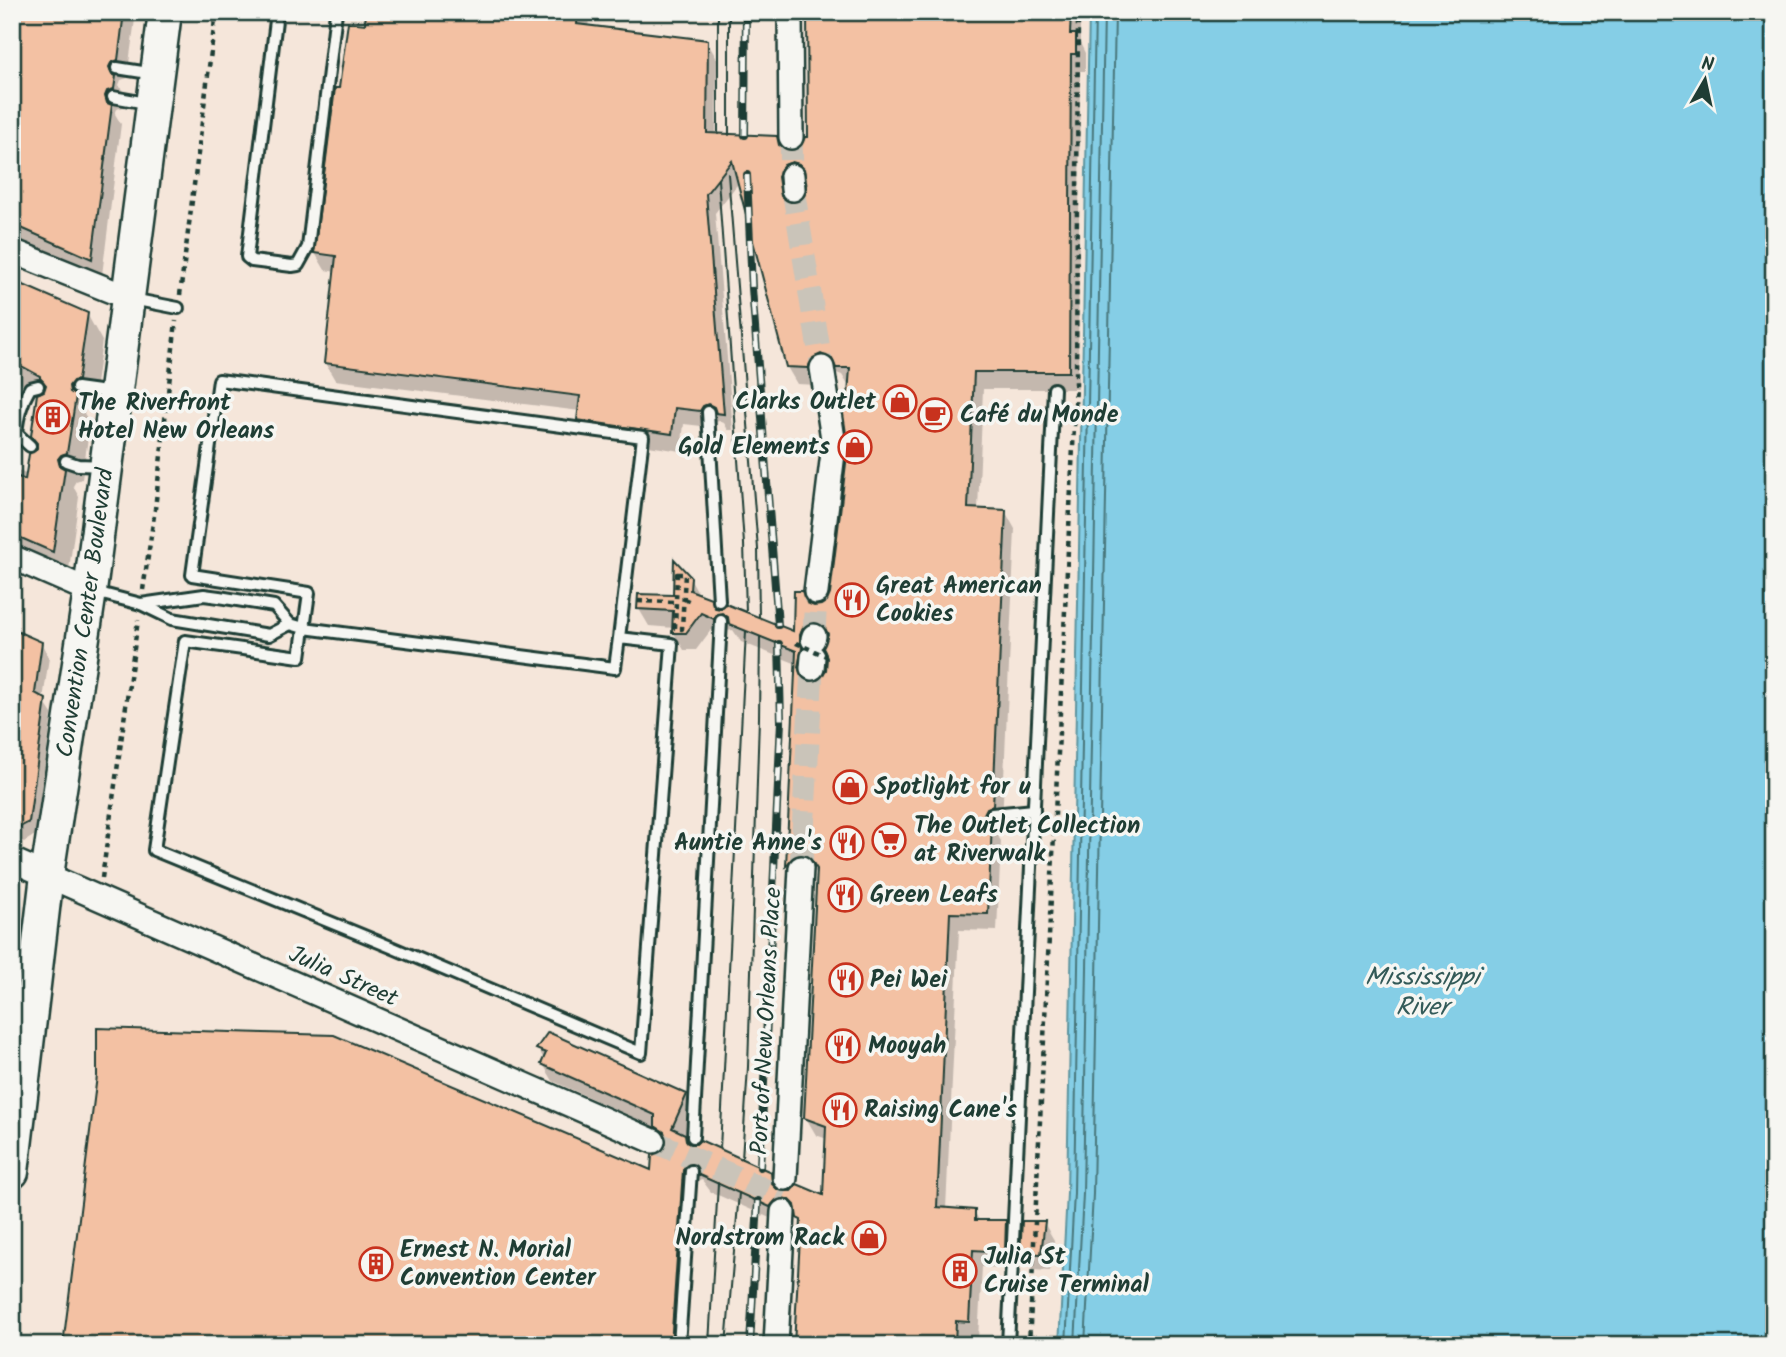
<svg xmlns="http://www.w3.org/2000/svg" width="1786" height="1357" viewBox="0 0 1786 1357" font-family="Kalam,sans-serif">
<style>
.water{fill:#85cee6;stroke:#5c949f;stroke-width:2}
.shadow{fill:#0003;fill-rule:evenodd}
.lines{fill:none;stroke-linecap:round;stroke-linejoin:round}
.shore{stroke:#48777b;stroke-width:2}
.building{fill:#f3c1a3;stroke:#1f3d34;stroke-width:2;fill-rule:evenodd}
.street-tunnel{stroke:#cac4b9;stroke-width:23;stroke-dasharray:23 11;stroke-linecap:butt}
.lane-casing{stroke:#1f3d34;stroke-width:16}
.street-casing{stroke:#1f3d34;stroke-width:28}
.secondary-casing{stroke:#1f3d34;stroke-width:37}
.path{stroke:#1f3d34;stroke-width:4.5;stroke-dasharray:5 5;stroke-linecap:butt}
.lane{stroke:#f6f6f2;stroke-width:10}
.street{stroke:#f6f6f2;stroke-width:23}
.secondary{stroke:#f6f6f2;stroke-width:32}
.tram{stroke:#1f3d34;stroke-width:2}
.rail-casing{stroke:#1f3d34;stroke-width:8}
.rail{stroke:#f6f6f2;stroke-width:5;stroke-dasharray:16;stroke-linecap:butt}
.path-bridge{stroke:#1f3d34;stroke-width:4.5;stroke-dasharray:5 5;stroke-linecap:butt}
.labels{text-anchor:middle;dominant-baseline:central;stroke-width:7;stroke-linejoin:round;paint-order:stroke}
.poi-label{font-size:24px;font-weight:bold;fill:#1f3d34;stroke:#f6f6f2;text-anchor:start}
.street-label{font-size:24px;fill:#1f3d34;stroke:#f6f6f2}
.water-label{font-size:26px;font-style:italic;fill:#335a58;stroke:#f6f6f2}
</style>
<rect width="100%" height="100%" fill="#f5e6da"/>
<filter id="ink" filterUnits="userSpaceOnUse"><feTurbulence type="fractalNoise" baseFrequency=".0143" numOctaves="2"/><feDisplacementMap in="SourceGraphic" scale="14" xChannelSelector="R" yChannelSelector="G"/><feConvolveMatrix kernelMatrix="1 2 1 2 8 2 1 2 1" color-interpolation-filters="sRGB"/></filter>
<g filter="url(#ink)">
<polygon class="water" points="1089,12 1774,12 1774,1345 1059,1345 1067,1193"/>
<g class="shadow">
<polygon points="12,12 136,12 127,78 121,80 119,85 125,95 123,107 117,109 115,114 121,124 102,275 12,236"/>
<path d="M368,12H590L588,27L707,42L717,59L716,136L776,138L783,150L792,153L800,150L810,139L809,12H1080V43L1085,53V71H1080L1078,389H983L978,510L1005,511L1015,529L1002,823L996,825L994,830L1001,841L997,931L959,930L946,1209L974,1211L980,1222H1005L1015,1240L1014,1268L982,1267L978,1339L965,1338V1345H796L802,1225L798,1217L787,1216L781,1223L711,1192L702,1180L694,1183L681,1345H65L653,1172L667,1144L657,1128L553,1081L543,1064L544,1059L538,1049L686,1096L696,1113L685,1137L690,1146L770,1174L781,1192L824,1198L827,1139L816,1135L806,1118L818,873L813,871L804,873L797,881L788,865L797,664L741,642L733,630L727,631L724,635L711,630L696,650H684L674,633V628L649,626L639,609L675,597L690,578L700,596L716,610L794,633L808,605L815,608L828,602L832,594L850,447L851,385H848L842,375L831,371L818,385L797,384L787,367L740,181L715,213L733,430H728L724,423L719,421L713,423L710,427L684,424L681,451L589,437L579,420L580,411L335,380L325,363L336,272L325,270L315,253L341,90L366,26ZM802,179L808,180V195L795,205L788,203V189ZM822,639L827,641L828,670L819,682L808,684V674Z"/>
<polygon points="12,282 87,314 102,341 93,406 88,407 84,413 90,424 82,479 76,481 73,486 79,497 68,577 12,553 12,468 28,475 40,447 42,394 20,383 12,437"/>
<polygon points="12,631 41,643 49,657 43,700 52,714 35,835 24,842 12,837"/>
<polygon points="12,892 22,908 12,971"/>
<polygon points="1044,1223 1054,1240 1050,1271 1032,1270 1022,1252"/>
</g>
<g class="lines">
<g class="shore">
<polyline points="1066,1345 1074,1193 1095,12"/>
<polyline points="1075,1345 1083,1194 1104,12"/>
<polyline points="1085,1345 1093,1194 1115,12"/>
</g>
</g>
<g class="building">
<polygon points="12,12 124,12 118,60 111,63 109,67 112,74 116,76 114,89 107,91 105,96 107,103 112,105 92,259 12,224"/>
<path d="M366,12H578L577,24L708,40L707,133L777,136L779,145L790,151L799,149L805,137H808L807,12H1071L1070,34H1076V54H1071L1069,372H974L968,508L1006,510L993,806L987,808L984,814L986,819L992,822L988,914L950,913L937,1207L975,1210V1220H1006L1005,1252L973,1250L969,1322L956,1321L955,1345H794L801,1220L797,1218L795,1205L790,1200L783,1198L776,1200L770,1207L699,1175L698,1167L691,1163L685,1166L683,1170L671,1345H63L97,1076V1028L334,1035L651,1170L652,1155L662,1152L667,1140L664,1132L655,1126V1115L541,1064L546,1053L536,1049L548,1032L687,1094L672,1128L685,1134L686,1140L689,1144H696L700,1140L771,1172L772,1184L778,1190L791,1191L797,1184L823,1195L826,1126L804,1118L817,869L809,857L802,854L794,856L786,866L796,651L729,624L728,617L722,613L717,614L714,619L701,613L686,633H672L673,611L637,609L638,594L673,595L674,559L691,577L690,590L711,598L715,608L720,609L726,604L793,631L794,591H802L807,603L814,606L821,605L827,601L830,594L848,447L842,407L847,408L850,368H836L832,359L821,354L813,358L808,368L786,367L732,161L706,194L724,414L716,413L714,407L708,404L703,406L700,411L675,408L672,434L577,420L580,396L324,363L336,256L314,253L335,88H339L348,22L365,24ZM792,162L799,164L804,169L807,188L801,200L793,203L786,201L781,196L778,177L784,165ZM812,622L824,626L828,634L823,648L827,658L826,670L818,680L811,682L803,679L798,667L802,648L800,642V635L804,626Z"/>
<polygon points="12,280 88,313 78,380 73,381 69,386 70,392 76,396 67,453 61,455 58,459 60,466 65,469 53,552 12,534 12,474 25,480 29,454 37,448 37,443 31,436 37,394 44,391 46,385 40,378 40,376 12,361"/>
<polygon points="12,629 42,642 35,693 46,699 29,822 12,831"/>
<polygon points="1022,1221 1045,1221 1041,1254 1020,1253"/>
</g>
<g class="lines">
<g class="street-tunnel">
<polyline points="791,137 792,176"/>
<polyline points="793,189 822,368"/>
<polyline points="814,636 816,592"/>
<polyline points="801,868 812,668"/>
<polyline points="653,1141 784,1198"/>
</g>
<defs>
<g id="lane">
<polyline points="277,12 247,257 252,261 292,266 298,265 308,247 336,12"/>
<polyline points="117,68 155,74"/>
<polyline points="113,97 152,104"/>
<polyline points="132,299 178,308"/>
<polyline points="77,388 113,393"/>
<polyline points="708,412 719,601"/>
<path d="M30,446L16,433C18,416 21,403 30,388L38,386"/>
<polyline points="66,461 78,465 105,466"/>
<polyline points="91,591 141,604 172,619 269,635 290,624"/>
<polyline points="141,604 204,595 219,597 274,606 290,624 304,628 615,668 619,638 672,644 641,1053 391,947 154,850 185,641 300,657 309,593 192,575 219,380 643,437 619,638"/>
<polyline points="992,814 1034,810"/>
<polyline points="693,1137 721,621"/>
<polyline points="679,1345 691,1171"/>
<polyline points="1008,1345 1054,389"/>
</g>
<g id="street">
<polyline points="790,12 791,137"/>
<polyline points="792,176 793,189"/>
<polyline points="12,251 129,298"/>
<polyline points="12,557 90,591"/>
<polyline points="816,592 834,445 822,368"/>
<polyline points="813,639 814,636"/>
<polyline points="812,668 813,657"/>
<polyline points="12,860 653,1141"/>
<polyline points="785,1178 801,868"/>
<polyline points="776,1345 783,1212"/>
</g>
<g id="secondary">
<path id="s1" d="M12,1172L47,875L90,591L165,12"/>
</g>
</defs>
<use href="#lane" class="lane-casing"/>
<use href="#street" class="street-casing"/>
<use href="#secondary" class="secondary-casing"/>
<g class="path">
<polyline points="180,295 216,12"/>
<polygon points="677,574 685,574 682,629 675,628"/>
<polyline points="143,590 155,509 176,321"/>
<polyline points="684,599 693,603"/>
<polyline points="638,601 676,602"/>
<polyline points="102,878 138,620"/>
<polyline points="1029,1345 1076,386 1078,12"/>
</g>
<use href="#lane" class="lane"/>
<use href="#street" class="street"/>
<use href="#secondary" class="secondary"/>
<g class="tram">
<polyline points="718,134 718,12"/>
<polyline points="729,135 729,12"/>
<polyline points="728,174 758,549 759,617"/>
<polyline points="718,179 744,544 746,612"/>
<polyline points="720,1149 746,631"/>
<polyline points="742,1159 748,1067 759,718 760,637"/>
<polyline points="709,1345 718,1183"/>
<polyline points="726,1345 739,1193"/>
</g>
<defs>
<g id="rail">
<polyline points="745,135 746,12"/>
<polyline points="747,175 752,288 778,625"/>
<polyline points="760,1167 781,721 779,644"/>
<polyline points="750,1345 758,1201"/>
</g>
</defs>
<use href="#rail" class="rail-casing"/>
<use href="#rail" class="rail"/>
<polyline class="path-bridge" points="796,643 826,656"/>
</g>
</g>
<defs>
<symbol id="shop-ring" viewBox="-11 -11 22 22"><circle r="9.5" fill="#f6f6f2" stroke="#c8321e" stroke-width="1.5"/><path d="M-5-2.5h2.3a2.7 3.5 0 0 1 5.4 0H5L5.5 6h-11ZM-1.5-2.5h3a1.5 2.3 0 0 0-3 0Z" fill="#c8321e"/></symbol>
<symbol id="cafe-ring" viewBox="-11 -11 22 22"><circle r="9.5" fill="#f6f6f2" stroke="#c8321e" stroke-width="1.5"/><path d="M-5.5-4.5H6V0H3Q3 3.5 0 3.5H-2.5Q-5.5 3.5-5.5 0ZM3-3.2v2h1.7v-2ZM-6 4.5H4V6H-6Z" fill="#c8321e"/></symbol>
<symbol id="building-ring" viewBox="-11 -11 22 22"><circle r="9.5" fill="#f6f6f2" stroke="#c8321e" stroke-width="1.5"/><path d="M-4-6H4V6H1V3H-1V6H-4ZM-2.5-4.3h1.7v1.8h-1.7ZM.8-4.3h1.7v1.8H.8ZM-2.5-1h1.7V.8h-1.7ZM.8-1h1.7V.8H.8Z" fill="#c8321e"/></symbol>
<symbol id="restaurant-ring" viewBox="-11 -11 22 22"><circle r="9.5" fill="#f6f6f2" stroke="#c8321e" stroke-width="1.5"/><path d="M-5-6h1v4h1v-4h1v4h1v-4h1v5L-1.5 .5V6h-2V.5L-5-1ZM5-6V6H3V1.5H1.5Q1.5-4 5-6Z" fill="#c8321e"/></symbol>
<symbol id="supermarket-ring" viewBox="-11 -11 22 22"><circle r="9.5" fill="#f6f6f2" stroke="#c8321e" stroke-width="1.5"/><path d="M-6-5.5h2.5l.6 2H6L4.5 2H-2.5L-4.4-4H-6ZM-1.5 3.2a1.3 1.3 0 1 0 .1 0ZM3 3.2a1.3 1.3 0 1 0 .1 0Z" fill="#c8321e"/></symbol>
</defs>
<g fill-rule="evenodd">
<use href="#shop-ring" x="881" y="383" width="38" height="38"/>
<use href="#cafe-ring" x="916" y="396" width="38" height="38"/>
<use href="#building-ring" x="34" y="398" width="38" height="38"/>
<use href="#shop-ring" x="836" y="428" width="38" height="38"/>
<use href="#restaurant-ring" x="833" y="581" width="38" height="38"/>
<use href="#shop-ring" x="831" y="768" width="38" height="38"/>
<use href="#supermarket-ring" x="870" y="821" width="38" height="38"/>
<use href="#restaurant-ring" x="828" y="824" width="38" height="38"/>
<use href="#restaurant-ring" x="826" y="876" width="38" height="38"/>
<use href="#restaurant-ring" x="827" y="961" width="38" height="38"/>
<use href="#restaurant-ring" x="824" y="1027" width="38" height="38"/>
<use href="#restaurant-ring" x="821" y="1091" width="38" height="38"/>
<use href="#shop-ring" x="850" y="1219" width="38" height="38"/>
<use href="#building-ring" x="357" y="1245" width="38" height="38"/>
<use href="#building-ring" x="941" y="1252" width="38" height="38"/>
</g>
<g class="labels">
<g class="poi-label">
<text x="876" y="402" text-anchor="end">Clarks Outlet</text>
<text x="78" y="403">The Riverfront<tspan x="78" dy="28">Hotel New Orleans</tspan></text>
<text x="960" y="415">Café du Monde</text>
<text x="830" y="447" text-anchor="end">Gold Elements</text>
<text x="876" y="586">Great American<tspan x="876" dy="28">Cookies</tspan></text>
<text x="874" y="787">Spotlight for u</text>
<text x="914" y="826">The Outlet Collection<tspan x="914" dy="28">at Riverwalk</tspan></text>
<text x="822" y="843" text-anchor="end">Auntie Anne's</text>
<text x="870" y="895">Green Leafs</text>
<text x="870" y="980">Pei Wei</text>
<text x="868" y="1046">Mooyah</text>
<text x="864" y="1110">Raising Cane's</text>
<text x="844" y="1238" text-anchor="end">Nordstrom Rack</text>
<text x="400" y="1250">Ernest N. Morial<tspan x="400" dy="28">Convention Center</tspan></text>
<text x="984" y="1257">Julia St<tspan x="984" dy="28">Cruise Terminal</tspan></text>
</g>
<g class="street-label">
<text stroke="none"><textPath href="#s1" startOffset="564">Convention Center Boulevard</textPath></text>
<text transform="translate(343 977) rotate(24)">Julia Street</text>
<text transform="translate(767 1021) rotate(-87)">Port of New Orleans Place</text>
</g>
<g class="water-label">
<text x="1422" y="978">Mississippi<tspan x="1422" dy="30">River</tspan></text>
</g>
</g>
<rect width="1786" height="1357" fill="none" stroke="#f6f6f2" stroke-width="42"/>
<rect x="21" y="21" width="1744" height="1315" fill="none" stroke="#1f3d34" stroke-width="2.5" filter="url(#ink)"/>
<g transform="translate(1705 80) rotate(9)" stroke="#f6f6f2" stroke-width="5" paint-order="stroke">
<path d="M0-5L12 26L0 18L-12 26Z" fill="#1f3d34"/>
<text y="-10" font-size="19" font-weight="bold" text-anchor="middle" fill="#1f3d34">N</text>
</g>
</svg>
